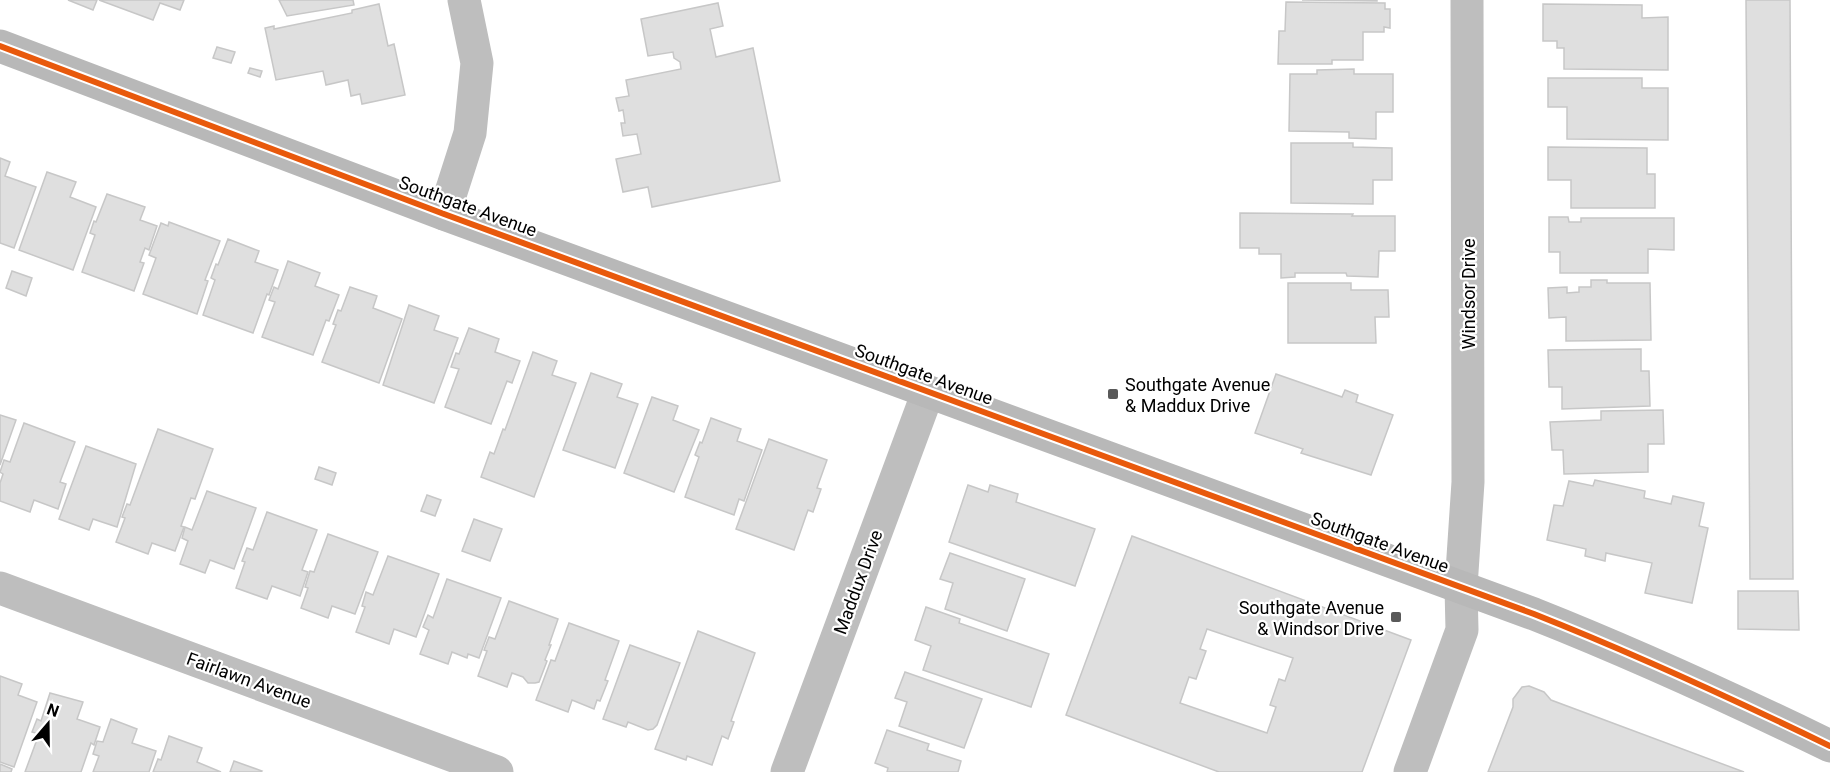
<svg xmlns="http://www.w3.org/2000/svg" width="1830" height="772" viewBox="0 0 1830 772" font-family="Roboto,sans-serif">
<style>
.building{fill:#dfdfdf;stroke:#c7c7c7;stroke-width:1.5;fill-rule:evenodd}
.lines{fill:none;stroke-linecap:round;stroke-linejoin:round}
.street{stroke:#bebebe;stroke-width:33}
.secondary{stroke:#b8b8b8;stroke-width:33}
.cycleway-casing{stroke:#fff;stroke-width:10}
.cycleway{stroke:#e8590c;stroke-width:6}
.poi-dot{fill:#595959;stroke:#fff;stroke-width:2}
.labels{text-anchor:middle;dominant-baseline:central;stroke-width:4.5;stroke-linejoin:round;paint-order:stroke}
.street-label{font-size:18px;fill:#000;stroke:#fff}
.poi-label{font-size:18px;fill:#000;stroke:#fff;text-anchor:start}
</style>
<rect width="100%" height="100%" fill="#fff"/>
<g class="building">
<polygon points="68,0 97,0 93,10"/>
<polygon points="99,0 184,0 180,10 160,3 153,20"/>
<polygon points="279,0 353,0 354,5 287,16"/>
<polygon points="1302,0 1377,0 1377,1"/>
<polygon points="1746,0 1790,0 1793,579 1750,579"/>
<polygon points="1286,2 1385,3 1385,9 1390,9 1390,28 1384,27 1384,32 1363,32 1363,60 1332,60 1332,64 1278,64 1279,31 1285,31"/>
<polygon points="718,3 723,26 710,29 716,57 753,48 780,181 652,207 648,187 623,192 616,159 641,154 637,134 623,136 621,123 625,123 623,110 619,111 616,98 629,96 626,80 681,69 680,62 674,58 673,52 648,56 641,19"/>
<polygon points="379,4 388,46 394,44 405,95 362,104 360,94 351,96 348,80 326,85 323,71 276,80 265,28 274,26 274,29 352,13 352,10"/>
<polygon points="1543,4 1642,5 1642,18 1668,17 1668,70 1564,69 1564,48 1557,48 1557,41 1543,41"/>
<polygon points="217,47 235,52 231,63 213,58"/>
<polygon points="250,68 262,71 260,77 248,73"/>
<polygon points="1354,69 1354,74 1393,74 1393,112 1376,112 1376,139 1349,138 1349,132 1289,131 1290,74 1317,74 1317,70"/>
<polygon points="1548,78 1642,78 1642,88 1668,88 1668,140 1567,139 1567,107 1548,107"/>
<polygon points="1291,143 1353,143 1353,147 1392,148 1392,180 1373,180 1373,204 1291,203"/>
<polygon points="1548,147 1647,148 1647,174 1655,174 1655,208 1571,208 1571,180 1548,180"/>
<polygon points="0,158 10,162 5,176 36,187 14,248 0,243"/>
<polygon points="47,172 76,182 70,197 96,207 73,270 19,250"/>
<polygon points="107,194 145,207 140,220 157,226 149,250 145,248 140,262 144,263 134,291 82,272 95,235 90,233 94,221 96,222"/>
<polygon points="1240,213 1353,214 1352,216 1395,216 1395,251 1379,251 1378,277 1347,276 1346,273 1295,273 1295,277 1281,278 1281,254 1259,254 1259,248 1240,248"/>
<polygon points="1549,217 1568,217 1569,222 1581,222 1581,218 1674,218 1674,250 1648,249 1648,273 1560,273 1560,252 1549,252"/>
<polygon points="169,222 220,241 205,280 208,281 197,314 143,294 156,258 149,255 161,223 168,226"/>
<polygon points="228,239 259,251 255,262 278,270 269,295 267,294 253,333 203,315 215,280 211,278 216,264 218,265"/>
<polygon points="288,261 320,273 315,286 339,295 329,321 326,320 313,355 262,337 275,302 269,300 274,287 278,289"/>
<polygon points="12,271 32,278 26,296 6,288"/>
<polygon points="1591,280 1607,280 1607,283 1650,283 1651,340 1566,341 1566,317 1549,318 1548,288 1567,287 1567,293 1579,292 1579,287 1591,287"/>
<polygon points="1288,283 1351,283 1351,290 1388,290 1389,317 1375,317 1376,343 1288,343"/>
<polygon points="350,287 377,296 373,308 402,319 379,383 322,362 336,325 333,324 338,310 341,311"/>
<polygon points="409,305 439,316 434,330 458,338 434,403 383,385"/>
<polygon points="469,328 499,339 495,352 520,361 512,383 507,381 491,424 445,407 459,369 451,367 456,353 459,354"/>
<polygon points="1641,349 1641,371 1649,371 1650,406 1562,409 1562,387 1549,387 1548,350"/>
<polygon points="533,352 557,361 552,375 576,383 534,497 481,477 490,452 494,454 503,429 505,430"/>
<polygon points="591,373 622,384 617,397 638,404 615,468 563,450"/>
<polygon points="1276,374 1342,397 1345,390 1358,395 1356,402 1393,415 1371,475 1301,453 1303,449 1255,433"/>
<polygon points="652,397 678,406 673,420 699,430 674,492 624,473"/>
<polygon points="1663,410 1664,444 1648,444 1648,472 1564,474 1563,450 1552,450 1550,422 1601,420 1601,411"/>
<polygon points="0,415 16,420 0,465"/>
<polygon points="711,418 741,429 737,441 762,450 744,501 739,499 734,515 685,497 699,457 695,455 700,442 702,443"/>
<polygon points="24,423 75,442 60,482 66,484 58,509 34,500 30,512 0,501 0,483 3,474 0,472 4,460 10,462"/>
<polygon points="158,429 213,449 195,499 191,498 181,526 184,527 175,551 152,543 148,554 116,542 125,518 122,517 127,504 130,505"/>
<polygon points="769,439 827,460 817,488 821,489 813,512 808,510 794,550 736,529"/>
<polygon points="86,446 136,464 117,527 93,519 89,530 59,519"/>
<polygon points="319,467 336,473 332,485 315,479"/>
<polygon points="1595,480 1645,491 1644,498 1671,504 1673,496 1704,503 1699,526 1708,528 1692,603 1645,593 1652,563 1606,553 1605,561 1585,556 1586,549 1547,540 1554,505 1563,506 1569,481 1593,486"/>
<polygon points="968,485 988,492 990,485 1018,494 1016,502 1095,529 1075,586 949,542"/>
<polygon points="207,491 256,508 234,569 210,560 205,573 180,564 188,541 182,538 185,527 192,530"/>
<polygon points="427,495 441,500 435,516 421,511"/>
<polygon points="267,512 317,530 302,570 308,572 300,596 272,586 267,599 236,588 245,562 242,561 247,548 253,550"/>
<polygon points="474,519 502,529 490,561 462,551"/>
<polygon points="328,534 378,552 355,614 332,606 328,618 301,608 308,588 305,587 310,571 314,572"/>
<path d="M1132,536L1411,640L1362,772H1219L1066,715ZM1207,629L1293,658L1285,681L1279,679L1270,705L1276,707L1267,733L1180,703L1189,677L1196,679L1206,651L1200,649Z"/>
<polygon points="950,553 1025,579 1007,631 945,609 953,583 940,579"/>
<polygon points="388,556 439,574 416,637 394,629 389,644 356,632 365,607 362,606 366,592 373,595"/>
<polygon points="447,579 501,598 479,658 468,654 467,658 452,652 448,664 420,654 429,630 423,627 428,615 433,618"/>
<polygon points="1738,591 1798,591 1799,630 1738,629"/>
<polygon points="509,601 558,619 549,645 551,645 545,660 547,661 539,682 535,683 528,683 523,677 512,673 507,687 478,676 487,651 484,650 489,637 495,639"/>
<polygon points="926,607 960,619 959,623 1049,654 1031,707 923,670 931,646 915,640"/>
<polygon points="569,623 619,641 605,680 608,681 600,701 597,700 594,709 572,700 568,712 536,700 551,660 555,661"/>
<polygon points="698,631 755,653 731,721 734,722 728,739 722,736 712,765 687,756 686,760 655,749"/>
<polygon points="630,645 680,663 657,725 653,729 648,730 628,722 626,727 603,719"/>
<polygon points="905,672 982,699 964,748 899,726 907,702 895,698"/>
<polygon points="0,676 22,684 18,695 37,702 14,767 0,762"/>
<polygon points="1529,686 1544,692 1551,700 1744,772 1488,772 1513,707 1513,699 1522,687"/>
<polygon points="50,693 83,702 77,719 100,727 94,745 91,743 81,772 25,772 39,734 32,732 37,719 41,721"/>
<polygon points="111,719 137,729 132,743 156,751 149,772 93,772 99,756 93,754 97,741 103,742"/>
<polygon points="887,730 929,744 927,750 961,761 958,772 887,772 888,768 875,763"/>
<polygon points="169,736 202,748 197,762 221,772 153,772 158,759 161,760"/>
<polygon points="234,761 262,771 261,772 230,772"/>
<polygon points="0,764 12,769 11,772 0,772"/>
</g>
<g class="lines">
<g class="street">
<polyline points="444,214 470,133 477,63 464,0"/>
<polyline points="0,588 497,772"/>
<polyline points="787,772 928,392"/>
<polyline points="1410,772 1462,630 1461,587 1468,482 1467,0"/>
</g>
<path class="secondary" d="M0,46L444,214L1534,614C1635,654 1733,699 1830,746"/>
<defs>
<path id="cycleway" d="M0,46L444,214L1534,614C1635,654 1733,699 1830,746"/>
</defs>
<use href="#cycleway" class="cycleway-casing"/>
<use href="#cycleway" class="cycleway"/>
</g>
<g class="poi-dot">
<rect x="1107" y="388" width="12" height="12" rx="3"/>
<rect x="1390" y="611" width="12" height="12" rx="3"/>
</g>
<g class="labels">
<g class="street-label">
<text transform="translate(468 206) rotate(20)">Southgate Avenue</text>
<text transform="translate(1468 294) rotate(-90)">Windsor Drive</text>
<text transform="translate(924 374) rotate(20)">Southgate Avenue</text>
<text transform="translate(1380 542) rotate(20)">Southgate Avenue</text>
<text transform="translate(858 582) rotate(-70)">Maddux Drive</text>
<text transform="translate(249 680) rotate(20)">Fairlawn Avenue</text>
</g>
<g class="poi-label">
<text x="1125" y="384">Southgate Avenue<tspan x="1125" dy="21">&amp; Maddux Drive</tspan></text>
<text x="1384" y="607" text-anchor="end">Southgate Avenue<tspan x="1384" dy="21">&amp; Windsor Drive</tspan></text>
</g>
</g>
<g transform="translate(48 724) rotate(20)" stroke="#ffffff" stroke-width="4.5" paint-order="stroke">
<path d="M0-4.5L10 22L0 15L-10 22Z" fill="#000000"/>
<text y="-9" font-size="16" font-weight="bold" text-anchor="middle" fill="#000000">N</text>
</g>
</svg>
